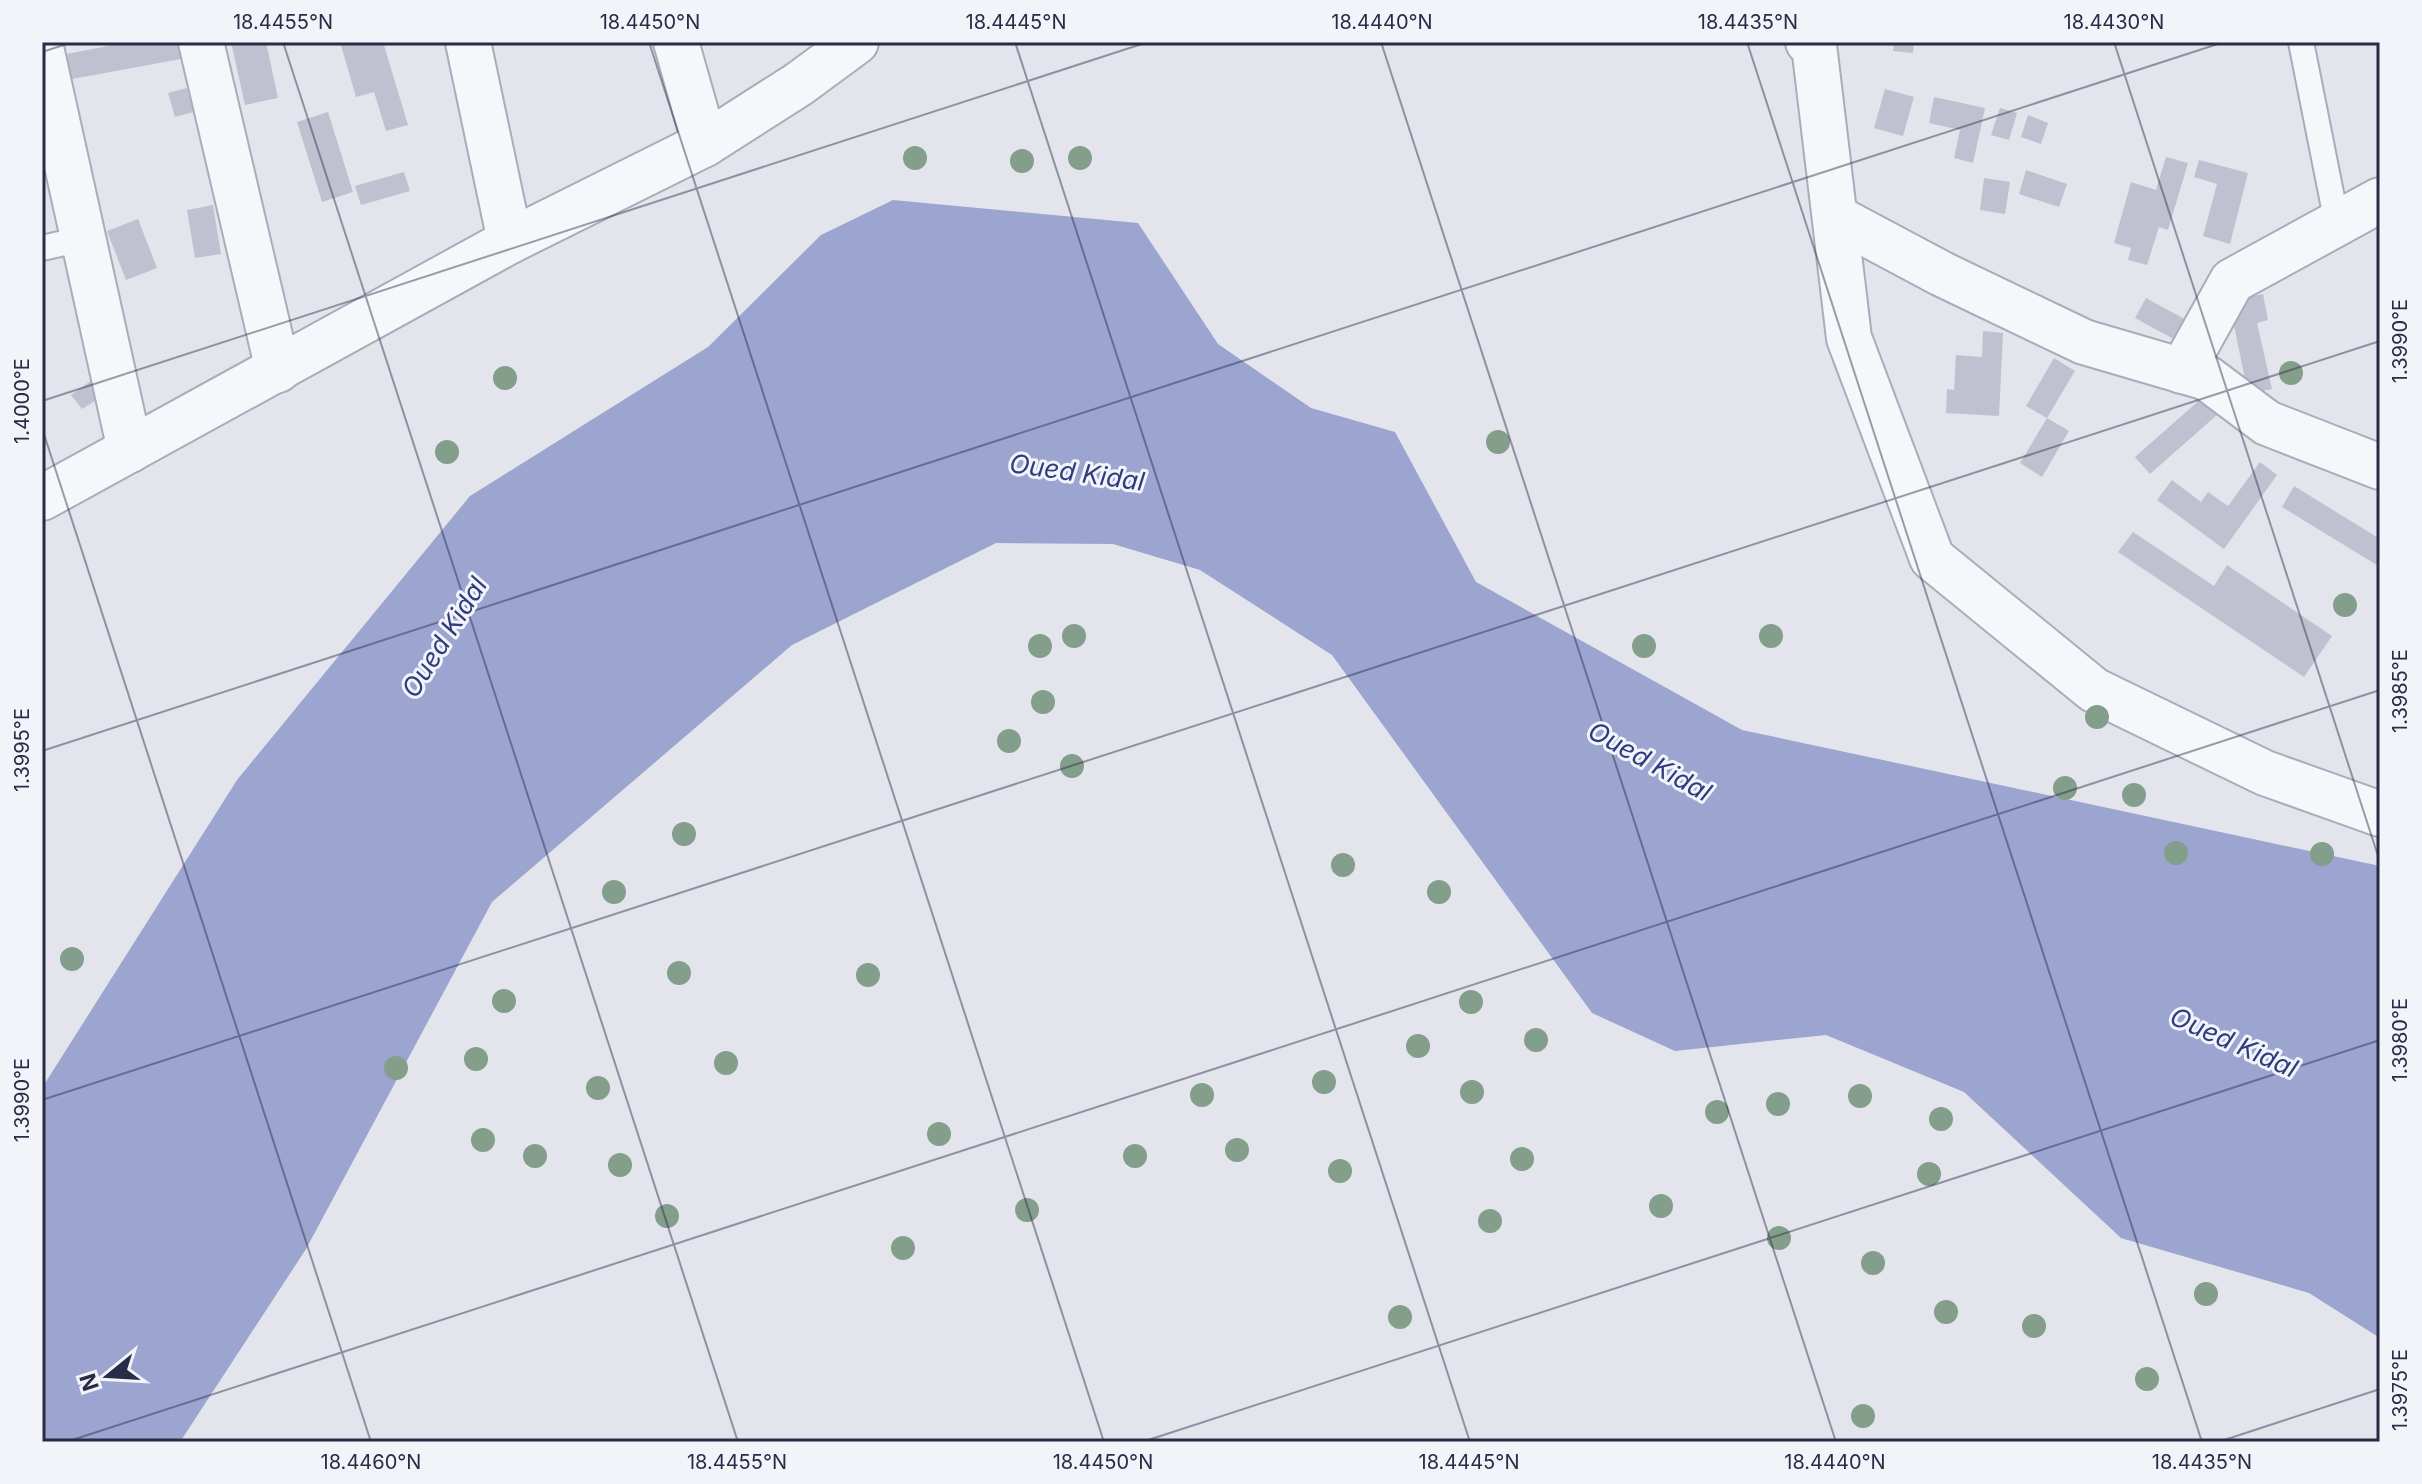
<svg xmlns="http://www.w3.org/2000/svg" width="2422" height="1484" viewBox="0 0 2422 1484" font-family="Inter,sans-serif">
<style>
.water{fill:#9ba5cf}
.building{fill:#c0c1d0}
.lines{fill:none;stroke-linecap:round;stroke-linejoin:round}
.lane-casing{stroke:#abacba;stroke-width:28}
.street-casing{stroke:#abacba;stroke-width:48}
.lane{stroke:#f6f7fa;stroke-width:24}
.street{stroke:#f6f7fa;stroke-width:44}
.tree{fill:#839e8a}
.ticks{fill:none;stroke:#292b47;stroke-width:2;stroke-opacity:0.45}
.labels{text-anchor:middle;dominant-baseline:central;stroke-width:6;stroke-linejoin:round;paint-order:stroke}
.water-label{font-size:26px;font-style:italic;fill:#2e3b7f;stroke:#f3f4f9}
.neatline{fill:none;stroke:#292b47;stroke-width:3}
.ticks-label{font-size:20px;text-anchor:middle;fill:#292b47}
</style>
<rect width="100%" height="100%" fill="#e3e4ec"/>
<polygon class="water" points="893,200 1138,223 1218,344 1311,408 1395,432 1476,582 1742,730 2380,866 2380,1338 2309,1293 2121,1238 1964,1092 1826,1035 1675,1051 1592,1013 1332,655 1200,570 1113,544 996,543 792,645 492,902 306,1249 180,1442 42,1442 42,1088 237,780 470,496 708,347 821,235"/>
<g class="building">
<polygon points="128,42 178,42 181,59 72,79 67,54"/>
<polygon points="231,42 266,42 278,98 245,105"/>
<polygon points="340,42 383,42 408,125 386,131 374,92 356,97"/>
<polygon points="1894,42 1914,42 1913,53 1893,51"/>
<polygon points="187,88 193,112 175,117 168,93"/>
<polygon points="1885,89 1914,97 1903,136 1874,128"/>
<polygon points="1934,97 1985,108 1973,163 1954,158 1960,130 1929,123"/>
<polygon points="2000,108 2017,113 2009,140 1991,135"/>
<polygon points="328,112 353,192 322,202 297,122"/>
<polygon points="2028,115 2048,123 2041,144 2021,137"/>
<polygon points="2166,157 2188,163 2168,230 2159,227 2147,265 2128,260 2131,248 2114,243 2131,182 2156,190"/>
<polygon points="2199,160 2248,173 2230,244 2203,236 2217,184 2194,177"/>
<polygon points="2026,170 2067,184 2059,207 2019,194"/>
<polygon points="404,172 410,191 361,205 355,186"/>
<polygon points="1984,178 2010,182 2005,214 1980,210"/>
<polygon points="213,205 221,254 195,258 187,210"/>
<polygon points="138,219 157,268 126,280 107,231"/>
<polygon points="2263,294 2268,320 2257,323 2272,389 2248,394 2229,301"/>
<polygon points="2146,298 2190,322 2179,342 2135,318"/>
<polygon points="1983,331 2003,333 1999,416 1946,413 1947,389 1954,390 1956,355 1982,357"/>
<polygon points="2054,358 2075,371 2047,418 2026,406"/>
<polygon points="92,380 103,396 82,409 71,395"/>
<polygon points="2203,397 2218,414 2150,474 2135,457"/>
<polygon points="2047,418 2069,431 2042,477 2020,463"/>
<polygon points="2260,462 2277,475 2224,549 2157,500 2172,480 2201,502 2208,492 2228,506"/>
<polygon points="2294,486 2380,539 2380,567 2282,507"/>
<polygon points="2133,532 2214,586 2227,565 2332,636 2304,677 2118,552"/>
</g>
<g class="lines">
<defs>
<g id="lane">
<polyline points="2301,42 2337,223"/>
<polyline points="42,248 82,239"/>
</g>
<g id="street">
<polyline points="201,42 278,370"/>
<polyline points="468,42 510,241"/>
<polyline points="676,42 705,144"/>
<polyline points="1808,42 1814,45 1849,338 1932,558 2094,690 2265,773 2380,814"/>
<polyline points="42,52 130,450"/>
<polyline points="1835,217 1942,274 2084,342 2207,378 2267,423 2380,467"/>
<polyline points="2182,371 2232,281 2380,200"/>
<polyline points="42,498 510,241 705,144 799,84 856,42"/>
</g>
</defs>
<use href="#lane" class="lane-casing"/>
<use href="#street" class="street-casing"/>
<use href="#lane" class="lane"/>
<use href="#street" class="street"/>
</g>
<g class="tree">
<circle cx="915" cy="158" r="12"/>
<circle cx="1080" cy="158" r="12"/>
<circle cx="1022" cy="161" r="12"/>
<circle cx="2291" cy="373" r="12"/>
<circle cx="505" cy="378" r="12"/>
<circle cx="1498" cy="442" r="12"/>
<circle cx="447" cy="452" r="12"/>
<circle cx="2345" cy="605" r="12"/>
<circle cx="1074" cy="636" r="12"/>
<circle cx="1771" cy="636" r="12"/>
<circle cx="1040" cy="646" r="12"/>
<circle cx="1644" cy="646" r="12"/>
<circle cx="1043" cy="702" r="12"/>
<circle cx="2097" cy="717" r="12"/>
<circle cx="1009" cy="741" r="12"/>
<circle cx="1072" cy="766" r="12"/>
<circle cx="2065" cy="788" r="12"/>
<circle cx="2134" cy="795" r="12"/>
<circle cx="684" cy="834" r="12"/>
<circle cx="2176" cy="853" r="12"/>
<circle cx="2322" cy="854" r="12"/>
<circle cx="1343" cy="865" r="12"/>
<circle cx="614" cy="892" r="12"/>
<circle cx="1439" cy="892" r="12"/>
<circle cx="72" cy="959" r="12"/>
<circle cx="679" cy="973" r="12"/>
<circle cx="868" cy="975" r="12"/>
<circle cx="504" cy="1001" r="12"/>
<circle cx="1471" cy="1002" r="12"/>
<circle cx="1536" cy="1040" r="12"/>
<circle cx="1418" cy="1046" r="12"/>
<circle cx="476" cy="1059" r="12"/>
<circle cx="726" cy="1063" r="12"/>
<circle cx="396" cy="1068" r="12"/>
<circle cx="1324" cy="1082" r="12"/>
<circle cx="598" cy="1088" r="12"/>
<circle cx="1472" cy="1092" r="12"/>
<circle cx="1202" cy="1095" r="12"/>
<circle cx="1860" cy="1096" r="12"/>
<circle cx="1778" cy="1104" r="12"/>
<circle cx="1717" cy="1112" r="12"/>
<circle cx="1941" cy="1119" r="12"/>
<circle cx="939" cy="1134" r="12"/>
<circle cx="483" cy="1140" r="12"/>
<circle cx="1237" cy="1150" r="12"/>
<circle cx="535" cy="1156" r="12"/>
<circle cx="1135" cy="1156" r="12"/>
<circle cx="1522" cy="1159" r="12"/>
<circle cx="620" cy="1165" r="12"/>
<circle cx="1340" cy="1171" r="12"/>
<circle cx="1929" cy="1174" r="12"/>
<circle cx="1661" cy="1206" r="12"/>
<circle cx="1027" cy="1210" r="12"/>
<circle cx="667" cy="1216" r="12"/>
<circle cx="1490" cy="1221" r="12"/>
<circle cx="1779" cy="1238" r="12"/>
<circle cx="903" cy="1248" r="12"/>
<circle cx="1873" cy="1263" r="12"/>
<circle cx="2206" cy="1294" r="12"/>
<circle cx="1946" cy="1312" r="12"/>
<circle cx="1400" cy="1317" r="12"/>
<circle cx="2034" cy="1326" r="12"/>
<circle cx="2147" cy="1379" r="12"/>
<circle cx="1863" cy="1416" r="12"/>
</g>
<path class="ticks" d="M283,42L738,1442M649,42L1104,1442M1015,42L1470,1442M1381,42L1836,1442M1747,42L2202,1442M2114,42L2380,862M42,52L73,42M42,401L1148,42M42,428L371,1442M42,751L2224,42M42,1100L2380,341M66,1442L2380,690M1142,1442L2380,1040M2218,1442L2380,1389"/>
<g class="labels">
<g class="water-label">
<text transform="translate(1077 472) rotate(8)">Oued Kidal</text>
<text transform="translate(444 637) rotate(-58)">Oued Kidal</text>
<text transform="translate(1650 761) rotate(29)">Oued Kidal</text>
<text transform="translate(2234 1042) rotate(24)">Oued Kidal</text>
</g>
</g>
<rect width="2422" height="1484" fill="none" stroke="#f3f4f9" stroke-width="88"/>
<g transform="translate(108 1376) rotate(252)" stroke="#f3f4f9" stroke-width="6" paint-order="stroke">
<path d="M0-6L14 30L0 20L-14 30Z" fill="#292b47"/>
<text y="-12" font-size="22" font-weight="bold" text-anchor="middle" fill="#292b47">N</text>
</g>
<rect x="44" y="44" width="2334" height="1396" class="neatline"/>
<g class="ticks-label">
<text x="283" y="29">18.4455°N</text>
<text x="650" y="29">18.4450°N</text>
<text x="1016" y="29">18.4445°N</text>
<text x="1382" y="29">18.4440°N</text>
<text x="1748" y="29">18.4435°N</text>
<text x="2114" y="29">18.4430°N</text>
<text transform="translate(2400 341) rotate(-90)" y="7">1.3990°E</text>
<text transform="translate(22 401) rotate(-90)" y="7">1.4000°E</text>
<text transform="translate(2400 691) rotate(-90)" y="7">1.3985°E</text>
<text transform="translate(22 750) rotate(-90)" y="7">1.3995°E</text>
<text transform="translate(2400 1040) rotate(-90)" y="7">1.3980°E</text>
<text transform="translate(22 1100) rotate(-90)" y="7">1.3990°E</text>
<text transform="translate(2400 1390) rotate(-90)" y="7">1.3975°E</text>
<text x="371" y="1469">18.4460°N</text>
<text x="737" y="1469">18.4455°N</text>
<text x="1103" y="1469">18.4450°N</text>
<text x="1469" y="1469">18.4445°N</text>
<text x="1835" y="1469">18.4440°N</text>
<text x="2202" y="1469">18.4435°N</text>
</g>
</svg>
